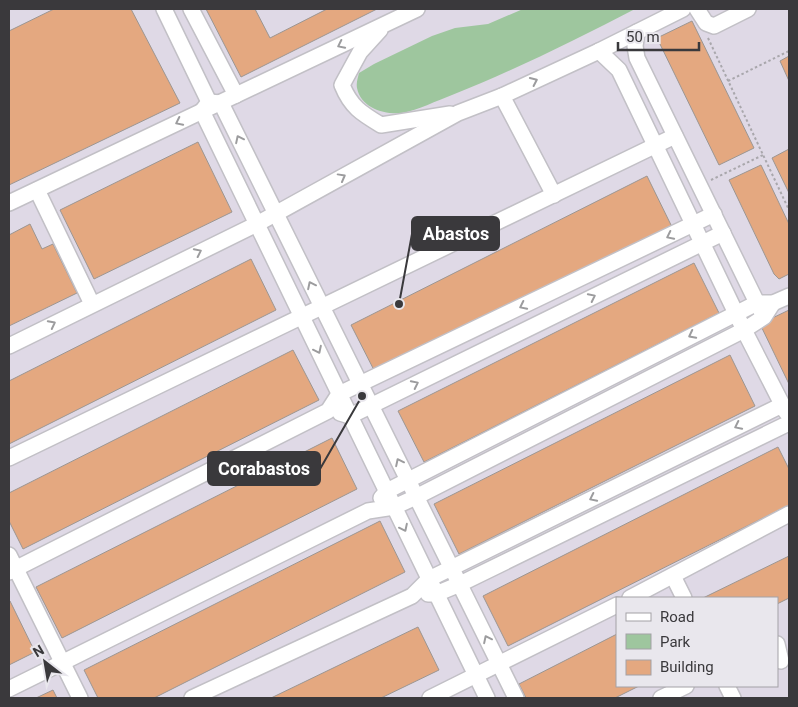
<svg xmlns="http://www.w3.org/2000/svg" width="798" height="707" viewBox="0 0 798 707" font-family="Roboto,sans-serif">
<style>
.built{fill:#dfd9e6;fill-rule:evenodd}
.green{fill:#9ec69e}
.building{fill:#e4a880;stroke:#9c9692}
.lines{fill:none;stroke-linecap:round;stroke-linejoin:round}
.minor-casing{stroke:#c2c0c6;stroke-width:18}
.path{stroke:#a9a7ac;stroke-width:2;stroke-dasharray:2.5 2.5;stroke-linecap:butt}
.minor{stroke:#fff;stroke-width:15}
.oneway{stroke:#9c9c9e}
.leader{fill:none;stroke:#3a393c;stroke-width:2}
.callout-dot{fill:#3a393c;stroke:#e9e7ed;stroke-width:2}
.callout{fill:#3a393c;stroke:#3a393c;stroke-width:2}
.callout-label{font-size:18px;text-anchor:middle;font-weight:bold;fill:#fff}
</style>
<rect width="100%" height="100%" fill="#e9e7ed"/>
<path class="built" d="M9,9H789V698H9ZM617,598H777V686H617Z"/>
<path class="green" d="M523,9H635C575,40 515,70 452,95C438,100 416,111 402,113C384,115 361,108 357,88C356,83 358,77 359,73L374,64L432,36L455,28L488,24Z"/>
<g class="building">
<polygon points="54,9 131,9 180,103 9,185 9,31"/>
<polygon points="206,9 255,9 270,38 327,9 377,9 241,77"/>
<polygon points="692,21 754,148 719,165 657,38"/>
<polygon points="789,56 789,81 780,61"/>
<polygon points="198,142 232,212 94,279 60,210"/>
<polygon points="789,149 789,193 772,158"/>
<polygon points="761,165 789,224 789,274 779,279 774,274 729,180"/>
<polygon points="647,176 672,227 377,376 351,325"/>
<polygon points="30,224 42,249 53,244 77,293 9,326 9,235"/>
<polygon points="251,259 276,310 9,444 9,381"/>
<polygon points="694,263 719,313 424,462 398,411"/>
<polygon points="789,310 789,384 760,324"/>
<polygon points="293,350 319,400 23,549 9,521 9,493"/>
<polygon points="730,355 755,406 459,554 434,504"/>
<polygon points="332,438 357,489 62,638 36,587"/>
<polygon points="778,447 789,469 789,505 508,646 483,596"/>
<polygon points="380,521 405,572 154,698 98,698 84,670"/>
<polygon points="789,556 789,598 777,604 777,598 703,598"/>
<polygon points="10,601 35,652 9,665 9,602"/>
<polygon points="418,627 439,670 381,698 271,698"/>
<polygon points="617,634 617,686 639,686 615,698 526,698 519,684"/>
<polygon points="53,690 57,698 36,698"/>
</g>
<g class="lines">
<defs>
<g id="minor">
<polyline points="164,9 209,102"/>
<polyline points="191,9 236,95"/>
<polyline points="697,9 706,23 714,26 748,9"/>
<path d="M380,30L360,52L342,85C351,107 361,113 381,125L450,114"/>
<polyline points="637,32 635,46 637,58 761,311"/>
<polyline points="599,51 619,70 744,330 786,412"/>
<polyline points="502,96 554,195"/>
<polyline points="209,102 221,103 516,698"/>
<polyline points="209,102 202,111 487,698"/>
<polyline points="37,190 92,304"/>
<polyline points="9,203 417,9"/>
<polyline points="9,346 257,224 458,113 502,96 599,51 683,9"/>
<polyline points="340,413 350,416 723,233"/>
<polyline points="9,458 675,136"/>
<polyline points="381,498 387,491 757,303 773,303 789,296"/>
<polyline points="9,555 80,698"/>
<polyline points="9,572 328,411 339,394 714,214"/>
<polyline points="673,576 684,598"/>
<polyline points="428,594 436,594 460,584 789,423"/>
<polyline points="630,598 789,514"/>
<polyline points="777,644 781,661"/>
<polyline points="727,686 733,698"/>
<polyline points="9,689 368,511 394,507 416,497 744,330 764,317 773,303"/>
<polyline points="192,698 412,596 429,579 782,405"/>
<polyline points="430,698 617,605"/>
<polyline points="661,698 686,686"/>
</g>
</defs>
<use href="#minor" class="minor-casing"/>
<g class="path">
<polyline points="708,38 789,210"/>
<polyline points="728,81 789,51"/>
<polyline points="711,180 763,155"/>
</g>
<use href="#minor" class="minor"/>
</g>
<defs><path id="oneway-chevron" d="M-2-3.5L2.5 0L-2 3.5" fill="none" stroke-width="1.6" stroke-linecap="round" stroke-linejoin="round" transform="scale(1.25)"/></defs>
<g class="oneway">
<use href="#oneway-chevron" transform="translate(341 45) rotate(154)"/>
<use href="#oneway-chevron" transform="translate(534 81) rotate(-25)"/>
<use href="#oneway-chevron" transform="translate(179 122) rotate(154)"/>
<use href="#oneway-chevron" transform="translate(239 139) rotate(-116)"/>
<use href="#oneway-chevron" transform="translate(342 177) rotate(-29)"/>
<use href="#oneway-chevron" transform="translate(670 236) rotate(154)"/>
<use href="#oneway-chevron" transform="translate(198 252) rotate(-26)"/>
<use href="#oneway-chevron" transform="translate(311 285) rotate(-116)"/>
<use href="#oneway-chevron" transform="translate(592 297) rotate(-26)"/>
<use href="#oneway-chevron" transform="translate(523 306) rotate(154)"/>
<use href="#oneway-chevron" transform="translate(52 324) rotate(-27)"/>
<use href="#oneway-chevron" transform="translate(692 335) rotate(153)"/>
<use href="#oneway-chevron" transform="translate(318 350) rotate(64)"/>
<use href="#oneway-chevron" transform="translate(415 384) rotate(-26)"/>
<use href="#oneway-chevron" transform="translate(738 426) rotate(154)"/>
<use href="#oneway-chevron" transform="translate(399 462) rotate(-116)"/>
<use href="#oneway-chevron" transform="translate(593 498) rotate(154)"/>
<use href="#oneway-chevron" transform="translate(404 528) rotate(64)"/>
<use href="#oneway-chevron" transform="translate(487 639) rotate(-116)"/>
</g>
<path class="leader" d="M399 304L412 234M362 396L320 469"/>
<g class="callout-dot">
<circle cx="399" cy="304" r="5"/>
<circle cx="362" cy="396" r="5"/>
</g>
<g class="callout">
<rect x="412" y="217" width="87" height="33" rx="5"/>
<rect x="208" y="452" width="112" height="33" rx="5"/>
</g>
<g class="callout-label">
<text x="456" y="240">Abastos</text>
<text x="264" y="475">Corabastos</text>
</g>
<rect width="798" height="707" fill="none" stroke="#3a393c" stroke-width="20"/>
<rect x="616" y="597" width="162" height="90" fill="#e9e7ed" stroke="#a3a1a6"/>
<rect x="626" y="613" width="25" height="8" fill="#ffffff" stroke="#a3a1a6"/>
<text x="660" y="622" font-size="15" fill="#3a393c">Road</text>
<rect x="626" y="634" width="25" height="15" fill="#9ec69e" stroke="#a3a1a6"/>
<text x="660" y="647" font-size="15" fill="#3a393c">Park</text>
<rect x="626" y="660" width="25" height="15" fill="#e4a880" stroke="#a3a1a6"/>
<text x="660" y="672" font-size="15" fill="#3a393c">Building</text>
<g transform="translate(45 662) rotate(329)" stroke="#e9e7ed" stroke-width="4" paint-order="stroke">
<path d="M0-4L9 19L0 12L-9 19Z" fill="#3a393c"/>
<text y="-8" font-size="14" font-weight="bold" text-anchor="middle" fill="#3a393c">N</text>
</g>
<path d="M618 42v8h81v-8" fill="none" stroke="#3a393c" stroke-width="2.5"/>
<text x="626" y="42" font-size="15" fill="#3a393c" stroke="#e9e7ed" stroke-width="4" paint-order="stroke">50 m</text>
</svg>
